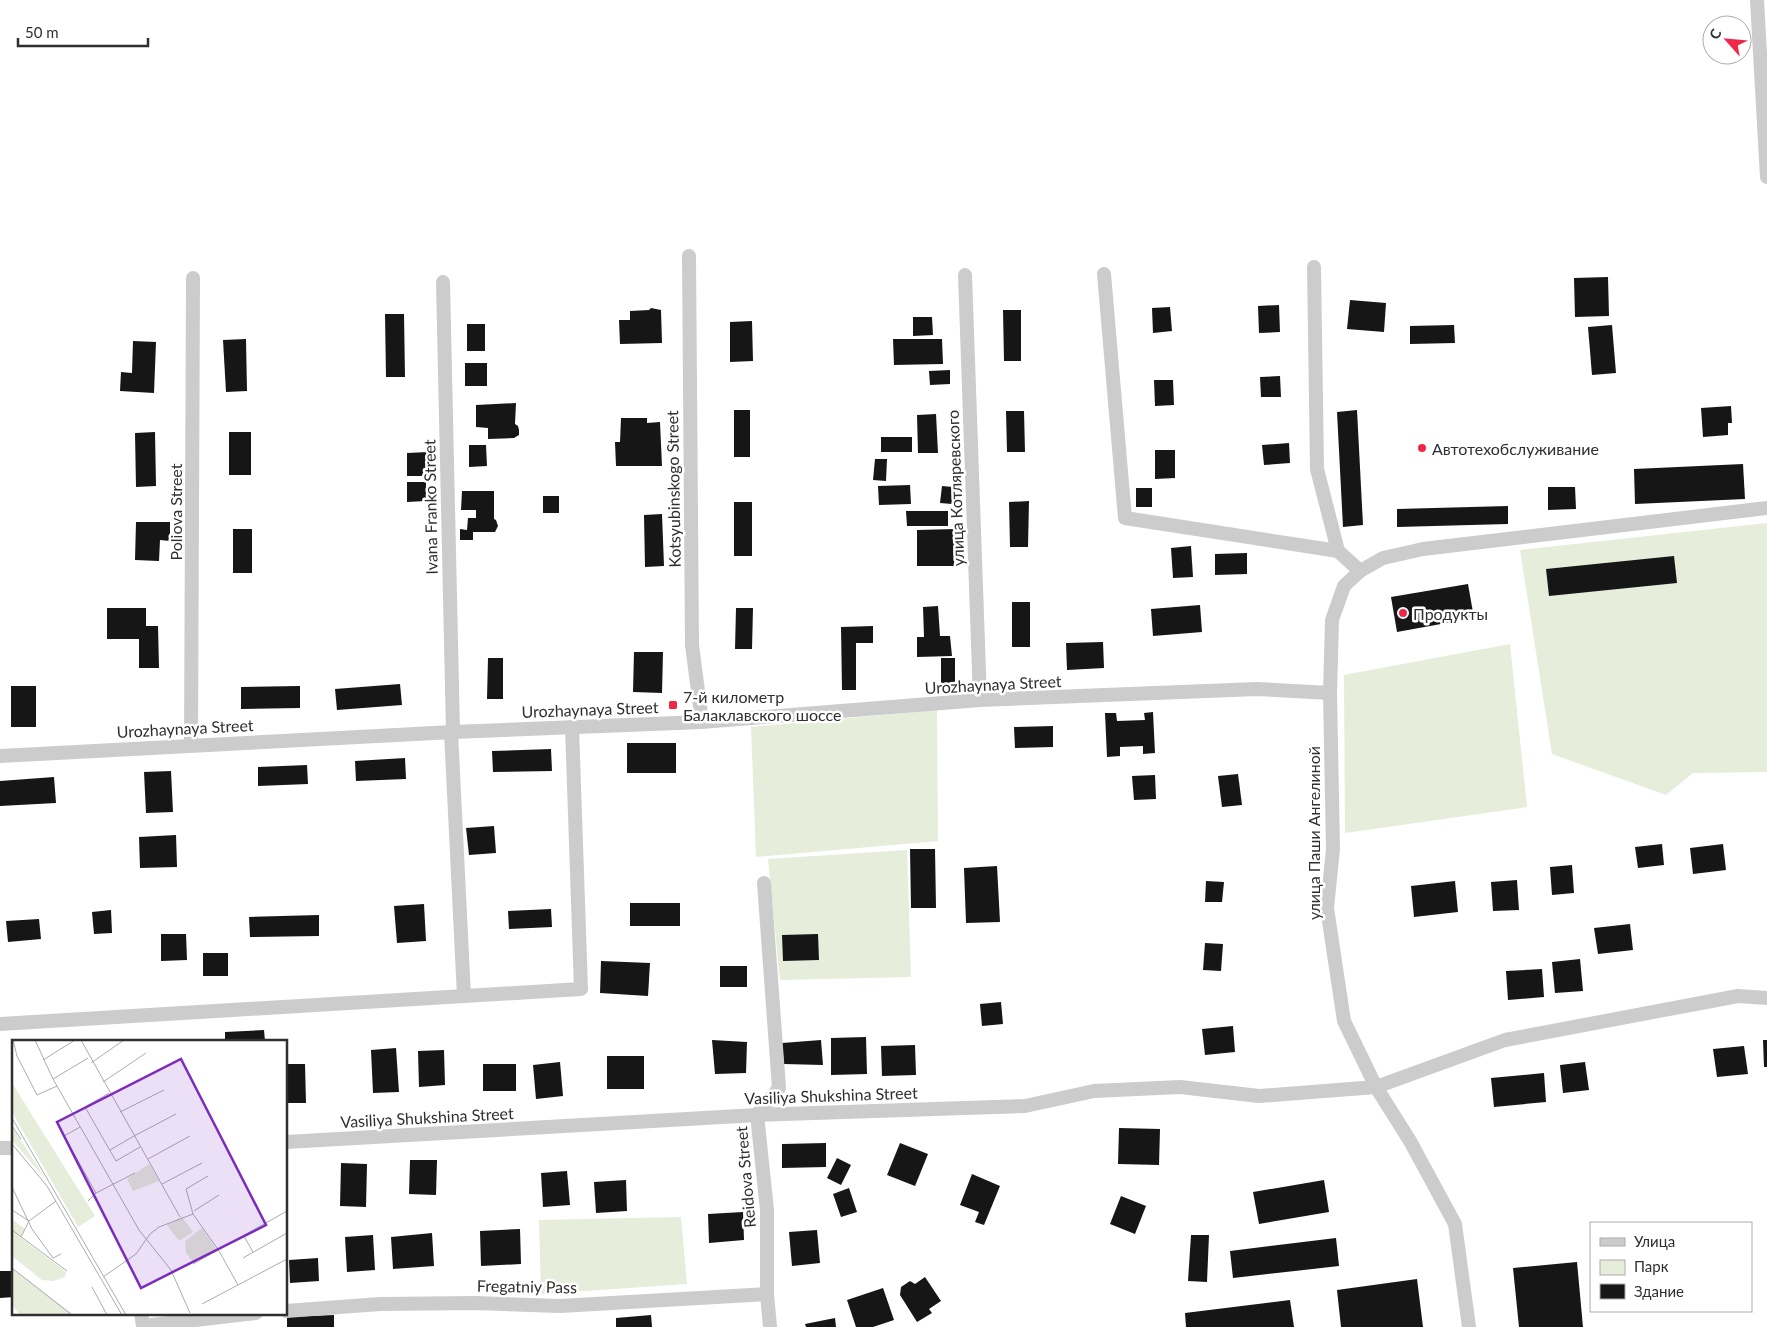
<svg xmlns="http://www.w3.org/2000/svg" width="1767" height="1327" viewBox="0 0 1767 1327" font-family="Lato,sans-serif">
<style>
.green{fill:#e6eddb}
.building{fill:#161616}
.lines{fill:none;stroke-linecap:round;stroke-linejoin:round}
.street{stroke:#ccc;stroke-width:14}
.poi-dot{fill:#ef2848;stroke:#fff;stroke-width:2}
.labels{text-anchor:middle;dominant-baseline:central;stroke-width:5;stroke-linejoin:round;paint-order:stroke}
.poi-label{font-size:16px;fill:#2f2f2f;stroke:#fff;text-anchor:start}
.street-label{font-size:16px;fill:#2f2f2f;stroke:#fff}
.inset-road{fill:none;stroke:#acacac;stroke-width:1}
.view{fill:#7b2cbf;fill-opacity:0.15;stroke:#7b2cbf;stroke-width:2.5}
.inset-edge{fill:none;stroke:#2f2f2f;stroke-width:2.5}
</style>
<rect width="100%" height="100%" fill="#fff"/>
<g class="green">
<polygon points="1767,523 1767,772 1693,773 1666,795 1552,754 1520,550"/>
<polygon points="1510,644 1527,807 1345,833 1344,675"/>
<polygon points="937,710 938,841 756,857 751,727"/>
<polygon points="907,850 911,977 780,980 768,859"/>
<polygon points="681,1217 687,1284 541,1294 539,1220"/>
</g>
<g class="building">
<polygon points="1608,277 1609,316 1575,317 1574,278"/>
<polygon points="1350,300 1386,303 1384,332 1347,329"/>
<polygon points="1279,305 1280,332 1259,333 1258,306"/>
<polygon points="1170,307 1172,331 1153,333 1152,308"/>
<polygon points="651,308 661,310 662,343 620,344 619,320 630,320 630,311 649,310"/>
<polygon points="1003,310 1021,310 1021,361 1004,361"/>
<polygon points="385,314 404,314 405,377 386,377"/>
<polygon points="913,317 932,317 933,335 913,336"/>
<polygon points="752,321 753,361 730,362 730,322"/>
<rect x="467" y="324" width="18" height="27"/>
<polygon points="1454,325 1455,343 1410,344 1410,326"/>
<polygon points="1612,325 1616,373 1592,375 1588,327"/>
<polygon points="246,339 247,391 226,392 223,340"/>
<polygon points="893,339 942,339 943,364 894,365"/>
<polygon points="133,341 156,342 154,393 120,391 121,372 132,373"/>
<rect x="465" y="363" width="22" height="23"/>
<polygon points="950,370 950,384 930,385 929,371"/>
<polygon points="1280,376 1281,397 1261,397 1260,377"/>
<polygon points="1154,380 1173,380 1174,405 1155,406"/>
<polygon points="516,403 515,424 518,426 519,430 519,435 514,438 488,439 488,428 476,427 476,405"/>
<polygon points="1731,406 1732,423 1728,423 1728,435 1703,437 1701,408"/>
<rect x="734" y="410" width="16" height="47"/>
<polygon points="1357,410 1363,525 1343,527 1337,412"/>
<polygon points="1006,411 1024,411 1025,452 1007,452"/>
<polygon points="936,414 938,453 918,453 917,415"/>
<polygon points="621,418 647,418 647,423 660,422 662,466 616,466 615,442 620,442"/>
<polygon points="155,432 156,486 136,487 135,433"/>
<rect x="229" y="432" width="22" height="43"/>
<rect x="881" y="437" width="31" height="15"/>
<polygon points="1289,443 1290,463 1264,465 1262,445"/>
<polygon points="469,445 486,445 487,466 469,467"/>
<polygon points="1155,450 1175,450 1175,478 1155,479"/>
<polygon points="428,452 428,476 407,476 407,453"/>
<polygon points="875,459 887,459 886,481 873,480"/>
<polygon points="1743,464 1745,499 1635,504 1634,469"/>
<polygon points="407,482 426,482 426,501 407,502"/>
<polygon points="910,485 911,504 879,505 878,486"/>
<polygon points="942,486 953,487 952,504 940,503"/>
<polygon points="1548,487 1575,487 1576,509 1548,510"/>
<rect x="1136" y="488" width="16" height="19"/>
<polygon points="462,491 494,491 494,519 496,520 498,526 495,532 473,532 473,540 460,540 460,529 467,530 468,518 476,518 476,510 461,510"/>
<rect x="543" y="496" width="16" height="17"/>
<polygon points="1029,501 1028,547 1010,547 1009,502"/>
<rect x="734" y="502" width="18" height="54"/>
<polygon points="1508,506 1508,524 1397,527 1397,509"/>
<polygon points="906,511 948,511 948,526 907,526"/>
<polygon points="662,514 664,566 645,567 644,515"/>
<polygon points="136,522 170,522 170,541 160,540 159,561 135,560"/>
<rect x="233" y="529" width="19" height="44"/>
<polygon points="955,529 954,566 917,566 917,530"/>
<polygon points="1191,546 1193,577 1173,578 1171,548"/>
<polygon points="1247,553 1247,574 1215,575 1215,554"/>
<polygon points="1674,556 1677,583 1549,596 1546,569"/>
<polygon points="1468,584 1474,618 1397,632 1391,597"/>
<rect x="1012" y="602" width="18" height="45"/>
<polygon points="1200,605 1202,632 1153,636 1151,609"/>
<polygon points="938,606 940,636 950,636 952,656 917,657 917,637 924,637 923,607"/>
<polygon points="107,608 146,608 146,626 158,626 159,668 139,668 139,639 107,639"/>
<polygon points="736,608 753,608 752,649 735,649"/>
<polygon points="873,626 873,643 856,643 856,690 842,690 841,627"/>
<polygon points="1103,642 1104,668 1067,670 1066,643"/>
<polygon points="634,652 663,652 662,693 633,692"/>
<polygon points="488,658 503,658 503,699 487,699"/>
<polygon points="941,658 955,658 955,685 941,686"/>
<polygon points="400,684 402,705 337,710 335,689"/>
<rect x="11" y="686" width="25" height="41"/>
<polygon points="300,686 300,708 241,709 241,687"/>
<polygon points="1153,712 1155,753 1143,754 1143,746 1120,747 1120,756 1107,757 1105,713 1116,713 1117,721 1145,720 1144,713"/>
<polygon points="1053,726 1053,747 1015,748 1014,727"/>
<rect x="627" y="743" width="49" height="30"/>
<polygon points="551,749 552,771 493,772 492,751"/>
<polygon points="405,758 406,779 356,781 355,761"/>
<polygon points="307,765 308,784 258,786 258,767"/>
<polygon points="171,771 173,812 146,813 144,772"/>
<polygon points="1238,774 1242,805 1222,807 1218,776"/>
<polygon points="1155,775 1156,799 1134,800 1132,776"/>
<polygon points="54,777 56,803 0,806 0,781"/>
<polygon points="494,826 496,853 469,855 466,828"/>
<polygon points="176,835 177,867 140,868 139,837"/>
<polygon points="1662,844 1664,865 1638,868 1635,847"/>
<polygon points="1723,844 1726,870 1693,874 1690,848"/>
<polygon points="910,849 935,849 936,908 911,908"/>
<polygon points="1572,865 1574,893 1552,895 1550,867"/>
<polygon points="997,866 1000,922 966,923 964,868"/>
<polygon points="1517,880 1519,910 1493,911 1491,882"/>
<polygon points="1206,881 1224,882 1222,902 1205,902"/>
<polygon points="1455,881 1458,912 1414,917 1411,886"/>
<rect x="630" y="903" width="50" height="23"/>
<polygon points="424,904 426,941 397,943 394,906"/>
<polygon points="551,909 552,927 509,929 508,911"/>
<polygon points="111,910 112,933 94,934 92,912"/>
<polygon points="319,915 319,936 250,937 249,917"/>
<polygon points="39,919 41,939 8,942 6,921"/>
<polygon points="1630,924 1633,950 1598,954 1594,928"/>
<polygon points="161,934 186,934 187,960 161,961"/>
<polygon points="818,934 819,960 783,961 782,935"/>
<polygon points="1205,943 1223,944 1221,971 1203,970"/>
<rect x="203" y="953" width="25" height="23"/>
<polygon points="1580,959 1583,991 1555,993 1552,962"/>
<polygon points="601,961 650,963 648,996 600,993"/>
<rect x="720" y="966" width="27" height="21"/>
<polygon points="1542,969 1544,997 1508,1000 1506,971"/>
<polygon points="1001,1002 1003,1024 982,1026 980,1004"/>
<polygon points="1233,1026 1235,1052 1205,1055 1202,1029"/>
<polygon points="264,1030 265,1041 225,1041 225,1032"/>
<polygon points="866,1037 867,1074 831,1075 831,1038"/>
<polygon points="712,1040 747,1042 746,1073 715,1074"/>
<polygon points="821,1040 823,1065 784,1064 782,1043"/>
<polygon points="1763,1040 1767,1040 1767,1067 1764,1067"/>
<polygon points="915,1045 916,1075 882,1076 881,1046"/>
<polygon points="1744,1046 1748,1074 1717,1077 1713,1049"/>
<polygon points="396,1048 399,1092 373,1093 371,1050"/>
<polygon points="444,1050 445,1085 419,1087 418,1051"/>
<rect x="607" y="1056" width="37" height="33"/>
<polygon points="560,1062 563,1096 536,1099 533,1065"/>
<polygon points="1585,1062 1589,1090 1563,1093 1560,1065"/>
<polygon points="286,1064 305,1064 306,1103 286,1103"/>
<rect x="483" y="1064" width="33" height="27"/>
<polygon points="1544,1073 1546,1102 1494,1107 1491,1078"/>
<polygon points="1119,1128 1160,1129 1159,1165 1118,1164"/>
<polygon points="826,1143 826,1167 782,1168 782,1144"/>
<polygon points="900,1143 928,1154 915,1186 887,1175"/>
<polygon points="837,1158 851,1165 841,1185 827,1178"/>
<polygon points="410,1160 437,1160 436,1195 409,1194"/>
<polygon points="341,1163 367,1164 366,1207 340,1206"/>
<polygon points="567,1171 570,1205 543,1207 541,1173"/>
<polygon points="972,1174 1000,1186 984,1225 975,1222 979,1212 960,1205"/>
<polygon points="626,1180 627,1211 596,1213 594,1182"/>
<polygon points="1324,1180 1329,1212 1259,1224 1253,1192"/>
<polygon points="849,1188 857,1212 841,1217 833,1194"/>
<polygon points="1121,1196 1146,1206 1135,1234 1110,1224"/>
<polygon points="743,1212 744,1240 709,1243 708,1214"/>
<polygon points="520,1229 521,1264 481,1266 480,1231"/>
<polygon points="817,1230 820,1263 792,1266 789,1232"/>
<polygon points="432,1233 434,1266 393,1269 391,1237"/>
<polygon points="373,1235 375,1270 347,1272 345,1237"/>
<polygon points="1191,1235 1209,1235 1207,1282 1188,1281"/>
<polygon points="1336,1238 1339,1266 1233,1278 1230,1251"/>
<polygon points="318,1258 319,1281 290,1283 289,1260"/>
<polygon points="1577,1262 1583,1327 1519,1327 1513,1268"/>
<polygon points="0,1271 14,1271 14,1297 0,1298"/>
<polygon points="925,1277 941,1301 929,1309 932,1313 917,1322 900,1295 901,1287 910,1281 915,1284"/>
<polygon points="1417,1279 1423,1327 1341,1327 1337,1290"/>
<polygon points="883,1288 894,1320 873,1327 856,1327 847,1300"/>
<polygon points="1290,1300 1294,1327 1186,1327 1185,1313"/>
<polygon points="334,1315 334,1327 287,1327 287,1317"/>
<polygon points="651,1315 652,1327 616,1327 616,1318"/>
<polygon points="835,1318 836,1327 806,1327 805,1324"/>
</g>
<g class="lines">
<g class="street">
<polyline points="1757,0 1767,177"/>
<polyline points="689,256 692,645 702,722"/>
<polyline points="1314,267 1317,469 1338,551"/>
<polyline points="1104,274 1125,518 1338,551 1360,571"/>
<polyline points="965,275 980,700"/>
<polyline points="443,282 453,732"/>
<polyline points="451,732 464,996"/>
<polyline points="191,745 193,278"/>
<polyline points="0,756 453,732 702,722 980,700 1257,689 1330,693"/>
<polyline points="764,883 779,1088 757,1115 767,1210 767,1294 770,1327"/>
<polyline points="0,1024 581,989 572,727"/>
<polyline points="286,1142 757,1115 1025,1106 1094,1091 1180,1087 1259,1096 1376,1087 1505,1040 1738,996 1767,998"/>
<polyline points="0,1148 14,1148"/>
<polyline points="286,1311 380,1304 476,1303 560,1306 767,1294"/>
<polyline points="141,1313 143,1326 256,1313"/>
<polyline points="1469,1327 1455,1224 1410,1141 1376,1087 1344,1021 1327,908 1333,849 1330,693 1332,620 1344,586 1360,571 1383,558 1423,549 1767,508"/>
</g>
</g>
<g class="poi-dot">
<circle cx="1422" cy="448" r="5"/>
<circle cx="1403" cy="613" r="5"/>
<rect x="668" y="700" width="10" height="10" rx="2.5"/>
</g>
<g class="labels">
<g class="poi-label">
<text x="1432" y="448">Автотехобслуживание</text>
<text x="1413" y="613">Продукты</text>
<text x="683" y="696">7-й километр<tspan x="683" dy="18">Балаклавского шоссе</tspan></text>
</g>
<g class="street-label">
<text transform="translate(955 488) rotate(-92)">улица Котляревского</text>
<text transform="translate(673 489) rotate(-91)">Kotsyubinskogo Street</text>
<text transform="translate(430 507) rotate(-91)">Ivana Franko Street</text>
<text transform="translate(175 512) rotate(-90)">Poliova Street</text>
<text transform="translate(993 684) rotate(-3)">Urozhaynaya Street</text>
<text transform="translate(590 709) rotate(-2)">Urozhaynaya Street</text>
<text transform="translate(185 728) rotate(-3)">Urozhaynaya Street</text>
<text transform="translate(1313 833) rotate(-90)">улица Паши Ангелиной</text>
<text transform="translate(831 1095) rotate(-2)">Vasiliya Shukshina Street</text>
<text transform="translate(427 1117) rotate(-3)">Vasiliya Shukshina Street</text>
<text transform="translate(745 1177) rotate(-95)">Reidova Street</text>
<text transform="translate(527 1286) rotate(1)">Fregatniy Pass</text>
</g>
</g>
<g transform="translate(12 1040)">
<rect width="275" height="275" fill="#fff"/>
<path d="M0,43L83,176L66,187L0,72ZM0,87L10,102L35,141L0,100ZM137,124L147,141L121,151L115,139ZM170,177L181,192L167,201L155,185ZM0,179L13,189L8,197L54,232L53,237L41,241L30,240L0,216ZM190,188L205,211L182,223L174,213L173,201ZM0,228L62,275H8L0,265Z" fill="#e6eddb"/>
<path class="inset-road" d="M1,0L5,16L25,55L45,46M23,0L41,39L127,190L159,230L178,273M69,0L168,177M31,20L63,0M79,23L112,0M41,39L76,18M91,42L134,13M97,53L73,67L104,121L128,107M108,72L152,50M0,78L114,275M0,86L9,99M68,87L52,96L84,153M122,96L164,74M0,104L35,146L110,275M98,110L122,96M136,119L178,96M196,136L174,149L181,174L207,211L226,245M150,144L190,123M0,147L20,189L41,218L49,214M76,161L84,153L123,133M0,170L17,181M182,171L207,155M0,190L55,231M232,196L241,212M9,197L17,181L44,161M231,218L275,193M181,224L275,171M0,228L60,275M91,237L124,214L138,194L147,187L181,174M80,247L95,275M190,264L275,219"/>
<path class="view" d="M169,19L254,185L129,248L45,82Z"/>
<rect width="275" height="275" class="inset-edge"/>
</g>
<rect x="1590" y="1222" width="162" height="90" fill="#ffffff" stroke="#acacac"/>
<rect x="1600" y="1238" width="25" height="8" fill="#cccccc" stroke="#acacac"/>
<text x="1634" y="1247" font-size="15" fill="#2f2f2f">Улица</text>
<rect x="1600" y="1260" width="25" height="15" fill="#e6eddb" stroke="#acacac"/>
<text x="1634" y="1272" font-size="15" fill="#2f2f2f">Парк</text>
<rect x="1600" y="1284" width="25" height="15" fill="#161616" stroke="#acacac"/>
<text x="1634" y="1297" font-size="15" fill="#2f2f2f">Здание</text>
<g transform="translate(1727 40) rotate(297)"><circle r="24" fill="#ffffff" stroke="#acacac"/>
<path d="M0-4L9 19L0 12L-9 19Z" fill="#ef2848"/>
<text y="-8" font-size="14" font-weight="bold" text-anchor="middle" fill="#2f2f2f">С</text>
</g>
<path d="M18 38v8h130v-8" fill="none" stroke="#2f2f2f" stroke-width="2.5"/>
<text x="25" y="38" font-size="15" fill="#2f2f2f" stroke="#ffffff" stroke-width="4" paint-order="stroke">50 m</text>
</svg>
